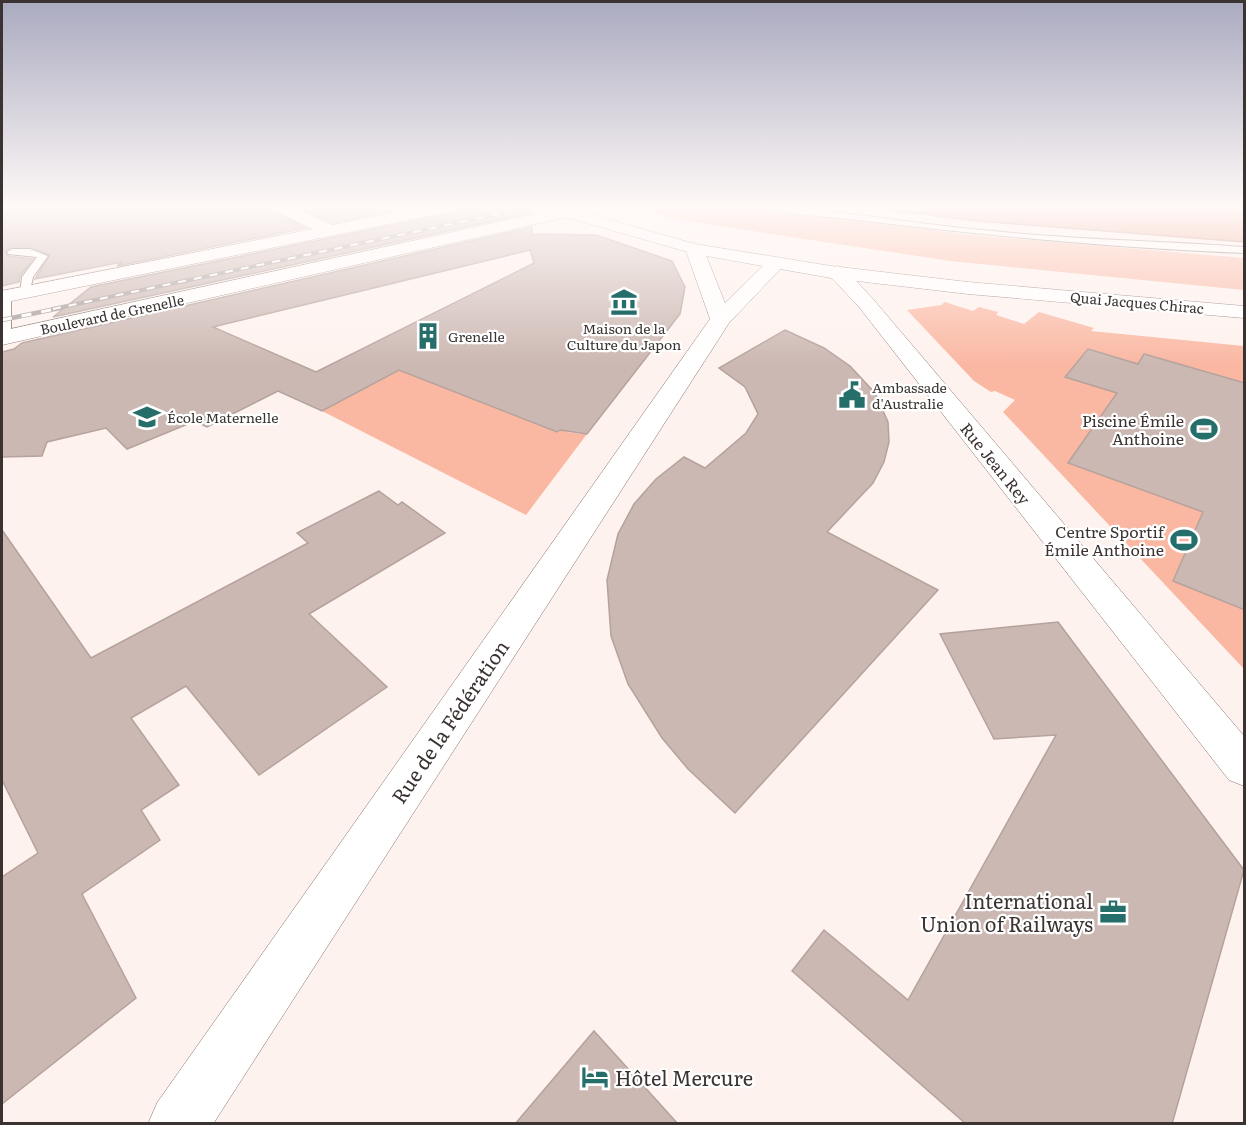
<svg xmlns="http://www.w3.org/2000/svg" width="1246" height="1125" viewBox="0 0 1246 1125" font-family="Literata,serif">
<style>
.green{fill:#fab8a3}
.water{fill:#ed9b83;stroke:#b87c6a;stroke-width:1.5}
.building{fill:#ccb8b2;stroke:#b5a29c;stroke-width:1.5;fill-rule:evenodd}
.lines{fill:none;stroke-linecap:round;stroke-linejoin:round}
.service-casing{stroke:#83716b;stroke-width:2}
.minor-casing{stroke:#83716b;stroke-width:1}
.secondary-casing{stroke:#83716b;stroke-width:1}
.primary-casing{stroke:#83716b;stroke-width:1}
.service{fill:#fff;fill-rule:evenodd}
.minor{fill:#fff;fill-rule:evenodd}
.secondary{fill:#fff;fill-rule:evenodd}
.primary{fill:#fff;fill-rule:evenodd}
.rail-far1-casing{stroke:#a69c99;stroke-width:4}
.rail-casing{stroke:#a69c99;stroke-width:4.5}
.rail-far1{stroke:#fff;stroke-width:2;stroke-dasharray:8;stroke-linecap:butt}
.rail{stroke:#fff;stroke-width:3;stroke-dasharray:10;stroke-linecap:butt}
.labels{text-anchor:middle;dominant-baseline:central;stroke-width:4.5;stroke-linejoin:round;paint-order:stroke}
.far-street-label{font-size:14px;fill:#3b3331;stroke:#fff}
.far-poi-label{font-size:14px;fill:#3b3331;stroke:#fff;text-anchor:start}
.poi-label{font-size:16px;fill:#3b3331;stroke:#fff;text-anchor:end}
.street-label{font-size:16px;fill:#3b3331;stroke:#fff}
.near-street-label{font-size:20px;fill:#3b3331;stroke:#fff}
.near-poi-label{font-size:20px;fill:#3b3331;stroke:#fff;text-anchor:end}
</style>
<rect width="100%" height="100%" fill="#fef2ee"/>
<g class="green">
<polygon points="639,207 743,207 971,235 1244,258 1244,290 950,261 674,219"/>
<polygon points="945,302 973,311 979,307 998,312 996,315 1024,324 1039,312 1094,328 1091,331 1244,346 1244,669 1003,412 1015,400 995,391 991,392 974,381 907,310 941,305"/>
<polygon points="396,368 557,432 565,427 567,432 582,434 590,430 526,515 322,411"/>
</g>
<polygon class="water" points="864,207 1244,207 1244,242 978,221"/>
<g class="building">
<polygon points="2,207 265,207 306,228 117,266 122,262 35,279 50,255 31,247 12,247 5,251 8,256 33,259 20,276 19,282 2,286"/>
<polygon points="295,207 411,207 333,223"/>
<polygon points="457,207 530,207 530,213 53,317 91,287 447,214"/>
<path d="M532,227V234L596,235L672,261L685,287L680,314L587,434L560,430L557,432L399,370L322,411L278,391L207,427L195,421L127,449L106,428L47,442L42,456L2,457V352L14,349L22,343ZM530,250L534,263L316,372L213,327Z"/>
<polygon points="785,330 824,348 850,366 875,393 888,422 889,442 884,462 873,483 827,532 938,590 735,813 688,769 662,738 628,684 611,636 607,580 618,534 634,504 656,479 684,457 705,468 746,433 758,414 745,387 719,368"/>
<polygon points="1088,349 1138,364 1144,354 1245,383 1245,610 1173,581 1203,512 1068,463 1117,393 1065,377"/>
<polygon points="379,491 398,505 402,502 445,533 309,614 387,687 259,775 186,686 131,718 179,785 141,810 160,840 82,894 136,998 2,1104 2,877 38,853 2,780 2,530 91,658 308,543 297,533"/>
<polygon points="1058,622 1244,870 1172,1124 966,1124 792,971 824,930 908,1000 1056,735 994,739 940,634"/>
<polygon points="594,1031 678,1124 515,1124"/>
</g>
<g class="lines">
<defs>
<g id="service">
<path d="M769,207H795C864,215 933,226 1003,232C1083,240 1164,241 1244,247V253C1112,248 981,235 849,219C833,217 779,214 769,207Z"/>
<polygon points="12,249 30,249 48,256 33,277 29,295 20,293 22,277 37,257 8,254 7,252"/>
<polygon points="5,294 11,297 11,337 5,341 2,340 2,295"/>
</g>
<g id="minor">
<polygon points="267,207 289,207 337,227 340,231 331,236 325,235"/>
<polygon points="694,243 703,248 725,303 770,259 777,257 786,263 729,323 213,1124 148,1124 157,1103 710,319 685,248"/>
<polygon points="837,266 844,268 873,299 1244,736 1244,786 1229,780 859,307 830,276 827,272"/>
</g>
<g id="secondary">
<polygon points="423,207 455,207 447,212 2,303 2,291"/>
<polygon points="567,207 597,207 589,212 2,345 2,331"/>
</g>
<polygon id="primary" points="539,207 565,207 695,244 831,266 968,282 1244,306 1244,318 968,294 831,278 695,254 541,210"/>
</defs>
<use href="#service" class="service-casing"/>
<use href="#minor" class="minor-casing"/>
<use href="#secondary" class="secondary-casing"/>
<use href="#primary" class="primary-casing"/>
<use href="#service" class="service"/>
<use href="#minor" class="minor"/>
<use href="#secondary" class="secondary"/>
<use href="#primary" class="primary"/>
<defs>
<polyline id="rail-far1" points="53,309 531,207"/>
<polyline id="rail" points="2,320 60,308"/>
</defs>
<use href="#rail-far1" class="rail-far1-casing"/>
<use href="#rail" class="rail-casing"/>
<use href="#rail-far1" class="rail-far1"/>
<use href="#rail" class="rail"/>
</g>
<linearGradient id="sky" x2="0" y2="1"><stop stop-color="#aaaac0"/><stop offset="0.57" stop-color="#fff9f7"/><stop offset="1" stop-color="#fff9f7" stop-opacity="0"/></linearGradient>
<rect width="1246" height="364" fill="url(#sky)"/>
<defs>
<symbol id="museum-bare" viewBox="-9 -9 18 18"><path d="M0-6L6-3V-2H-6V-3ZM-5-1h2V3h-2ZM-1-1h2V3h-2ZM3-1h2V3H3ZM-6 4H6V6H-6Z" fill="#256e69" stroke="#fff" stroke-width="2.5" paint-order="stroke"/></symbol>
<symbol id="building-bare" viewBox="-9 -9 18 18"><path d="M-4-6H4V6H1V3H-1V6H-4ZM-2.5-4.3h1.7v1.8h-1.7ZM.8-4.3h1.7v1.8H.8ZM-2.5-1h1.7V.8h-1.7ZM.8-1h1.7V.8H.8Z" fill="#256e69" stroke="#fff" stroke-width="2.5" paint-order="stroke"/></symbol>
<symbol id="civic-bare" viewBox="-9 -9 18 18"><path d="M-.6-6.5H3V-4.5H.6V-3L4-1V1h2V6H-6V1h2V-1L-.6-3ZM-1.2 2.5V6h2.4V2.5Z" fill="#256e69" stroke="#fff" stroke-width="2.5" paint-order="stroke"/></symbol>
<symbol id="school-bare" viewBox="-9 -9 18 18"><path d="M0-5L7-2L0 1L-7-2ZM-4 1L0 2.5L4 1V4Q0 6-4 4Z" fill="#256e69" stroke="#fff" stroke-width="2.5" paint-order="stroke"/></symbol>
<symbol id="stadium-bare" viewBox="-9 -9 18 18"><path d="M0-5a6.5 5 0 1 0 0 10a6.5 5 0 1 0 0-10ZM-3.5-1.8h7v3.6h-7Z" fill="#256e69" stroke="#fff" stroke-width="2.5" paint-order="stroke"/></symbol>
<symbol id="office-bare" viewBox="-9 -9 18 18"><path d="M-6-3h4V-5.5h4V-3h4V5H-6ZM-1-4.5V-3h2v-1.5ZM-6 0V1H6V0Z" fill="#256e69" stroke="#fff" stroke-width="2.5" paint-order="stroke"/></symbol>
<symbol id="hotel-bare" viewBox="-9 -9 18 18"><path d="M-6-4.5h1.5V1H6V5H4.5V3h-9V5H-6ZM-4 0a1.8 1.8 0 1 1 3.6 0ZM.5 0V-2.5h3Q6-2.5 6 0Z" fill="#256e69" stroke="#fff" stroke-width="2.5" paint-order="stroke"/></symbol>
</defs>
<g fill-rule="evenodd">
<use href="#museum-bare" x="605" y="283" width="38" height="38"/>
<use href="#building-bare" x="409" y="317" width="38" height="38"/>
<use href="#civic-bare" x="833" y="376" width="38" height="38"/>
<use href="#school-bare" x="128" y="398" width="38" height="38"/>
<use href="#stadium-bare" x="1185" y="410" width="38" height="38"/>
<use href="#stadium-bare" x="1165" y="521" width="38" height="38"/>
<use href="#office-bare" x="1094" y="893" width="38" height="38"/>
<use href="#hotel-bare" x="576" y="1058" width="38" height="38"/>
</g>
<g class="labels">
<g class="far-street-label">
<text transform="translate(1137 302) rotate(5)">Quai Jacques Chirac</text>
<text transform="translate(112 314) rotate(-12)">Boulevard de Grenelle</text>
</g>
<g class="far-poi-label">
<text x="624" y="328" text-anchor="middle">Maison de la<tspan x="624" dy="16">Culture du Japon</tspan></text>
<text x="448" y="336">Grenelle</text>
<text x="872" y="387">Ambassade<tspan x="872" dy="16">d'Australie</tspan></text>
<text x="167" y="417">École Maternelle</text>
</g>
<g class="poi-label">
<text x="1184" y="420">Piscine Émile<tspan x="1184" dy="18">Anthoine</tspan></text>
<text x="1164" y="531">Centre Sportif<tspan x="1164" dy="18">Émile Anthoine</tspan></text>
</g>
<g class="street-label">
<text transform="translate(996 463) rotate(51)">Rue Jean Rey</text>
</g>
<g class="near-street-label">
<text transform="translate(449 721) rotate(-56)">Rue de la Fédération</text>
</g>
<g class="near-poi-label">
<text x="1093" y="900">International<tspan x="1093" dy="23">Union of Railways</tspan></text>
<text x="615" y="1077" text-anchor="start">Hôtel Mercure</text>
</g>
</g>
<rect width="1246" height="1125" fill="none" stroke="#3b3331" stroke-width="6"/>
</svg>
